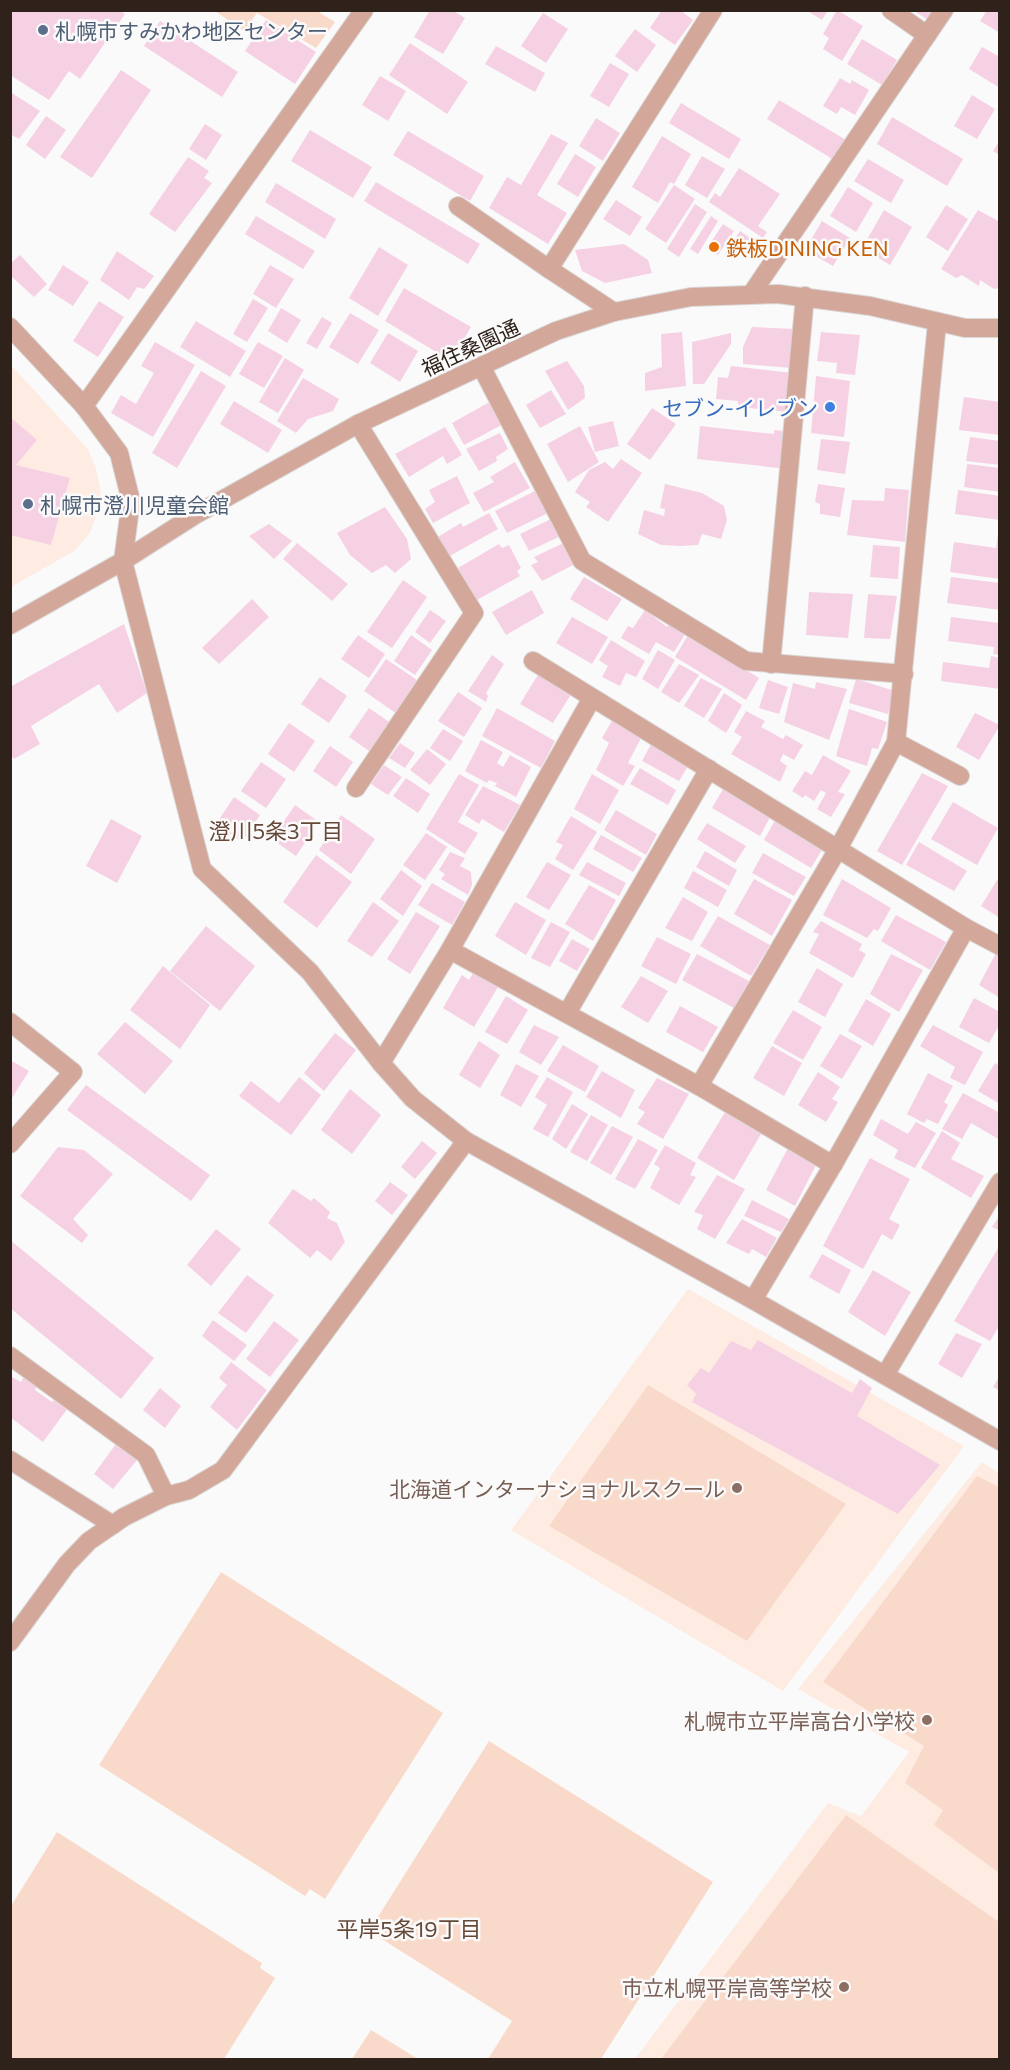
<svg xmlns="http://www.w3.org/2000/svg" width="1010" height="2070" viewBox="0 0 1010 2070" font-family="Commissioner,'Noto Sans JP',sans-serif">
<style>
.built{fill:#feece3}
.green{fill:#f9daca}
.building{fill:#f6d1e4}
.lines{fill:none;stroke-linecap:round;stroke-linejoin:round}
.minor-casing{stroke:#dad7d6;stroke-width:20}
.tertiary-casing{stroke:#dad7d6;stroke-width:20}
.minor{stroke:#d3a89b;stroke-width:18}
.tertiary{stroke:#d3a89b;stroke-width:18}
.service-dot{fill:#5c6f8a;stroke:#fafafa;stroke-width:2}
.food-dot{fill:#e8710a;stroke:#fafafa;stroke-width:2}
.shop-dot{fill:#3f7fe0;stroke:#fafafa;stroke-width:2}
.education-dot{fill:#8d6e63;stroke:#fafafa;stroke-width:2}
.labels{text-anchor:middle;dominant-baseline:central;stroke-width:5;stroke-linejoin:round;paint-order:stroke}
.service-label{font-size:21px;fill:#4e5e75;stroke:#fafafa;text-anchor:start}
.food-label{font-size:21px;fill:#c56008;stroke:#fafafa;text-anchor:start}
.street-label{font-size:21px;fill:#2f221b;stroke:#fafafa}
.shop-label{font-size:21px;fill:#366cbe;stroke:#fafafa;text-anchor:end}
.education-label{font-size:21px;fill:#785e54;stroke:#fafafa;text-anchor:end}
.neighbourhood-label{font-size:22px;fill:#664838;stroke:#fafafa}
</style>
<rect width="100%" height="100%" fill="#fafafa"/>
<g class="built">
<polygon points="10,364 87,448 96,468 101,493 97,515 89,534 74,551 11,587"/>
<polygon points="688,1289 964,1446 783,1691 511,1530"/>
<polygon points="982,1462 1000,1474 999,2059 634,2060 828,1803 861,1816 909,1752 798,1689"/>
</g>
<g class="green">
<polygon points="215,11 317,11 335,22 316,48 257,13 244,31"/>
<polygon points="648,1385 846,1504 747,1641 549,1526"/>
<polygon points="977,1476 999,1487 999,1873 934,1825 943,1810 905,1783 924,1746 823,1682"/>
<polygon points="221,1572 443,1713 325,1899 310,1889 305,1896 99,1765"/>
<polygon points="489,1741 713,1882 601,2059 488,2059 512,2021 369,1931"/>
<polygon points="846,1815 999,1922 999,2059 661,2059"/>
<polygon points="57,1832 262,1963 260,1968 275,1978 224,2059 11,2059 11,1906"/>
<polygon points="371,2030 418,2059 352,2059"/>
</g>
<g class="building">
<polygon points="10,10 120,10 125,14 80,79 69,71 49,100 10,75"/>
<polygon points="430,10 452,10 465,18 443,54 414,37"/>
<polygon points="662,10 680,10 693,20 675,45 650,28"/>
<polygon points="806,10 828,10 822,20"/>
<polygon points="837,10 863,26 842,61 823,49 829,38 823,34"/>
<polygon points="912,10 936,10 930,21"/>
<polygon points="987,10 1000,10 1000,33 980,21"/>
<polygon points="543,13 568,29 546,63 521,46"/>
<polygon points="266,20 316,52 295,84 245,51"/>
<polygon points="160,21 238,72 222,97 144,46"/>
<polygon points="635,29 656,45 637,72 615,56"/>
<polygon points="862,39 897,60 882,85 847,64"/>
<polygon points="410,43 468,82 447,114 389,75"/>
<polygon points="496,46 545,73 535,92 485,64"/>
<polygon points="982,47 1000,57 1000,88 969,69"/>
<polygon points="610,63 629,74 609,107 590,96"/>
<polygon points="121,70 151,90 92,178 60,157"/>
<polygon points="380,76 406,91 388,121 362,105"/>
<polygon points="840,78 850,84 852,80 869,90 855,115 841,107 837,114 823,106"/>
<polygon points="10,92 40,111 19,139 10,134"/>
<polygon points="972,95 995,109 977,139 954,126"/>
<polygon points="779,100 846,140 834,160 767,119"/>
<polygon points="681,103 741,139 729,159 669,123"/>
<polygon points="46,116 66,130 45,159 26,145"/>
<polygon points="892,117 963,159 947,186 877,144"/>
<polygon points="596,118 620,133 603,161 579,146"/>
<polygon points="205,124 222,135 206,160 189,149"/>
<polygon points="310,130 372,167 353,198 291,161"/>
<polygon points="408,131 484,176 470,201 393,155"/>
<polygon points="551,134 568,143 537,195 567,213 548,244 489,208 507,177 521,185"/>
<polygon points="662,136 691,154 674,184 670,182 658,203 632,187"/>
<polygon points="1000,140 1000,155 993,151"/>
<polygon points="575,154 596,167 578,197 557,184"/>
<polygon points="702,156 725,169 707,198 685,185"/>
<polygon points="188,157 209,171 204,178 212,183 175,232 149,214"/>
<polygon points="868,159 904,180 891,203 854,181"/>
<polygon points="739,168 780,194 758,226 767,232 763,238 709,202 715,193 720,197"/>
<polygon points="376,182 480,244 468,264 364,201"/>
<polygon points="276,183 336,219 325,239 265,202"/>
<polygon points="674,185 695,199 666,243 645,229"/>
<polygon points="848,187 873,203 856,232 830,216"/>
<polygon points="616,200 642,217 630,236 603,219"/>
<polygon points="695,204 707,212 679,257 667,249"/>
<polygon points="946,205 968,219 948,251 926,237"/>
<polygon points="884,210 912,227 890,265 862,248"/>
<polygon points="978,210 1000,222 1000,288 994,289 980,280 979,286 962,275 956,278 941,269"/>
<polygon points="256,216 315,251 303,269 245,234"/>
<polygon points="711,216 718,221 698,254 690,249"/>
<polygon points="822,221 850,238 833,266 805,250"/>
<polygon points="723,224 734,231 718,255 707,248"/>
<polygon points="740,231 766,249 760,257 754,253 730,256 725,253"/>
<polygon points="624,244 648,260 652,273 605,283 582,271 575,250"/>
<polygon points="379,247 408,265 378,316 349,298"/>
<polygon points="117,251 154,276 144,289 137,287 129,300 100,280"/>
<polygon points="20,255 47,284 34,297 10,275 10,264"/>
<polygon points="63,265 89,282 73,306 48,290"/>
<polygon points="270,265 294,279 276,308 253,294"/>
<polygon points="404,288 471,327 451,361 385,321"/>
<polygon points="253,299 268,308 247,342 233,334"/>
<polygon points="99,301 124,317 98,357 73,341"/>
<polygon points="281,308 301,320 287,343 268,331"/>
<polygon points="350,313 379,330 358,364 329,347"/>
<polygon points="322,317 332,323 317,349 306,343"/>
<polygon points="196,321 246,351 230,377 180,347"/>
<polygon points="752,327 795,329 791,368 743,364 743,347"/>
<polygon points="682,332 686,386 645,391 645,373 662,367 661,334"/>
<polygon points="821,332 860,335 855,375 836,373 837,363 817,361"/>
<polygon points="388,333 418,351 400,382 370,363"/>
<polygon points="731,333 731,344 704,384 693,384 692,342"/>
<polygon points="155,342 195,365 153,437 111,413 121,395 136,404 154,373 141,366"/>
<polygon points="258,342 283,356 264,388 239,374"/>
<polygon points="285,358 304,370 278,413 259,402"/>
<polygon points="567,361 584,386 585,398 568,410 545,371"/>
<polygon points="731,366 793,373 788,412 738,407 738,401 716,399 718,377 728,378"/>
<polygon points="201,371 226,386 177,468 152,453"/>
<polygon points="816,376 850,381 844,437 811,433"/>
<polygon points="303,378 339,399 333,411 308,419 296,433 277,421"/>
<polygon points="551,390 566,414 540,428 526,405"/>
<polygon points="964,397 1000,402 1000,435 959,430"/>
<polygon points="495,399 509,421 464,445 452,423"/>
<polygon points="234,401 282,430 268,453 220,424"/>
<polygon points="652,408 676,424 650,460 627,444"/>
<polygon points="10,417 37,440 16,465 70,478 51,545 10,535"/>
<polygon points="613,421 619,446 595,452 588,427"/>
<polygon points="580,426 599,462 568,482 547,444"/>
<polygon points="700,426 774,434 774,430 793,432 788,469 697,459"/>
<polygon points="445,427 462,455 447,464 443,456 409,477 395,454"/>
<polygon points="500,433 508,449 496,457 497,461 479,471 466,449"/>
<polygon points="970,437 1000,441 1000,465 966,461"/>
<polygon points="821,439 850,442 845,474 817,470"/>
<polygon points="621,459 642,473 608,522 586,507 590,502 575,492 589,470 605,462 613,469"/>
<polygon points="515,462 530,488 484,512 473,493 494,482 490,477"/>
<polygon points="967,464 1000,468 1000,492 964,487"/>
<polygon points="457,476 470,503 433,523 425,509 435,502 429,490"/>
<polygon points="665,484 702,493 724,506 727,520 721,539 702,534 698,545 681,546 661,545 638,534 644,510 664,516 665,509 660,508"/>
<polygon points="818,484 845,488 840,517 820,514 820,504 815,502"/>
<polygon points="885,488 909,490 905,542 847,535 852,500 884,501"/>
<polygon points="537,490 550,512 507,533 495,511"/>
<polygon points="958,490 1000,496 1000,520 955,514"/>
<polygon points="385,507 407,539 411,559 395,573 386,565 372,573 350,555 337,533"/>
<polygon points="489,513 498,529 448,557 436,538 461,523 463,527"/>
<polygon points="551,519 561,536 529,551 520,534"/>
<polygon points="269,524 292,541 274,559 249,536"/>
<polygon points="998,534 1000,579 950,572 954,542 996,548"/>
<polygon points="572,539 581,561 542,581 531,565 538,562 534,557"/>
<polygon points="297,543 348,584 332,601 283,559"/>
<polygon points="499,544 502,548 509,545 521,568 517,571 520,576 477,600 458,568"/>
<polygon points="873,545 900,547 898,579 870,577"/>
<polygon points="584,577 622,599 607,621 570,599"/>
<polygon points="951,577 1000,583 1000,610 947,603"/>
<polygon points="403,580 427,597 392,648 367,632"/>
<polygon points="532,590 544,613 506,635 492,612"/>
<polygon points="809,592 853,594 848,638 806,635"/>
<polygon points="868,594 897,596 890,639 864,638"/>
<polygon points="252,599 269,617 219,664 202,648"/>
<polygon points="430,610 446,621 430,643 415,632"/>
<polygon points="645,610 667,627 671,621 687,631 674,652 656,642 649,654 621,638 628,626 633,628"/>
<polygon points="572,617 608,637 592,664 556,643"/>
<polygon points="951,617 1000,623 1000,655 993,654 994,647 948,641"/>
<polygon points="124,624 147,693 117,713 99,684 31,726 40,744 14,759 10,754 10,687"/>
<polygon points="358,635 385,654 369,678 341,659"/>
<polygon points="411,635 432,650 415,675 394,661"/>
<polygon points="688,635 759,678 746,700 675,657"/>
<polygon points="611,640 645,661 636,677 626,673 620,686 602,677 608,666 599,660"/>
<polygon points="658,650 675,660 658,689 642,679"/>
<polygon points="492,655 504,664 486,693 488,696 486,702 468,691"/>
<polygon points="991,656 1000,658 1000,689 941,681 943,662 989,668"/>
<polygon points="386,659 420,682 397,714 364,691"/>
<polygon points="679,664 699,675 679,703 661,692"/>
<polygon points="542,668 575,688 553,723 520,704"/>
<polygon points="320,677 347,696 329,723 301,704"/>
<polygon points="701,678 722,689 704,718 684,706"/>
<polygon points="856,679 895,691 888,714 849,703"/>
<polygon points="768,680 788,687 779,714 759,708"/>
<polygon points="816,682 847,689 829,740 784,722 793,683 815,689"/>
<polygon points="458,692 482,708 464,737 438,721"/>
<polygon points="724,693 742,705 726,733 708,721"/>
<polygon points="369,708 392,724 372,753 349,737"/>
<polygon points="497,708 555,741 541,768 482,736"/>
<polygon points="849,709 887,722 878,749 872,748 867,766 836,756"/>
<polygon points="746,711 765,721 761,727 783,739 786,735 803,745 794,760 783,754 780,761 787,766 780,782 731,754 742,737 734,732"/>
<polygon points="975,713 1000,725 979,760 956,747"/>
<polygon points="612,721 641,738 628,763 635,766 623,786 596,770 609,743 602,738"/>
<polygon points="289,723 315,741 294,772 268,754"/>
<polygon points="443,729 463,741 450,761 430,748"/>
<polygon points="654,739 691,761 679,781 642,761"/>
<polygon points="481,740 503,752 497,763 503,767 510,755 531,767 516,797 495,786 497,783 489,780 487,783 465,771"/>
<polygon points="400,743 415,753 405,768 389,758"/>
<polygon points="330,746 353,762 336,787 313,771"/>
<polygon points="427,749 446,764 430,785 410,770"/>
<polygon points="823,755 851,771 838,792 845,794 831,817 817,809 826,793 821,790 814,801 805,795 803,798 792,791 805,771 812,775"/>
<polygon points="261,762 286,779 266,808 241,791"/>
<polygon points="384,765 402,777 388,795 371,784"/>
<polygon points="640,768 676,790 668,805 630,784"/>
<polygon points="922,773 948,786 902,865 877,851"/>
<polygon points="459,774 479,785 458,822 478,833 465,854 426,829"/>
<polygon points="592,774 619,790 600,824 574,809"/>
<polygon points="406,778 430,794 418,813 393,796"/>
<polygon points="726,784 773,812 760,836 712,808"/>
<polygon points="483,786 520,805 504,832 482,819 479,824 465,815"/>
<polygon points="234,797 260,815 242,842 216,824"/>
<polygon points="953,802 998,828 977,865 931,839"/>
<polygon points="295,805 319,822 296,856 272,839"/>
<polygon points="616,810 657,834 646,855 604,830"/>
<polygon points="341,815 375,839 351,874 319,850"/>
<polygon points="778,815 826,843 811,868 764,840"/>
<polygon points="571,816 597,832 573,870 555,859 563,845 556,842"/>
<polygon points="111,819 142,836 117,883 86,866"/>
<polygon points="707,823 746,846 735,863 697,839"/>
<polygon points="426,833 447,847 425,880 403,865"/>
<polygon points="601,835 642,858 633,872 593,849"/>
<polygon points="919,842 967,871 954,891 906,865"/>
<polygon points="705,851 737,870 729,886 696,867"/>
<polygon points="450,852 465,858 460,866 471,872 472,885 468,895 441,879 445,874 439,870"/>
<polygon points="763,853 806,877 794,896 752,873"/>
<polygon points="316,855 352,882 317,928 283,902"/>
<polygon points="547,862 571,875 549,910 526,897"/>
<polygon points="587,862 626,883 619,896 579,875"/>
<polygon points="401,870 422,886 403,916 380,899"/>
<polygon points="693,871 727,890 718,907 684,888"/>
<polygon points="754,879 792,900 772,936 734,914"/>
<polygon points="842,879 891,908 878,931 874,929 867,938 823,915"/>
<polygon points="997,880 1000,881 1000,918 981,906"/>
<polygon points="432,883 465,902 452,925 418,905"/>
<polygon points="589,885 616,900 593,941 565,924"/>
<polygon points="683,897 708,912 692,941 665,928"/>
<polygon points="373,902 399,921 372,957 347,941"/>
<polygon points="515,902 546,920 526,955 495,936"/>
<polygon points="416,912 440,926 410,974 387,959"/>
<polygon points="896,915 946,942 930,970 881,941"/>
<polygon points="718,916 770,945 751,976 700,946"/>
<polygon points="821,921 862,944 859,950 866,954 853,978 809,953 819,934 813,932"/>
<polygon points="551,922 570,932 550,967 531,958"/>
<polygon points="206,926 255,966 220,1011 170,971"/>
<polygon points="657,937 691,954 676,984 641,966"/>
<polygon points="572,939 590,949 577,971 559,961"/>
<polygon points="997,951 1000,953 1000,998 979,985"/>
<polygon points="697,954 749,981 734,1008 682,980"/>
<polygon points="891,954 923,970 899,1012 870,994"/>
<polygon points="163,966 210,1005 180,1049 130,1010"/>
<polygon points="817,968 843,984 825,1017 798,1002"/>
<polygon points="473,973 498,987 474,1027 443,1008 462,975 469,980"/>
<polygon points="641,976 668,991 648,1023 621,1007"/>
<polygon points="506,996 528,1010 507,1044 485,1032"/>
<polygon points="974,998 1000,1012 1000,1024 989,1043 959,1027"/>
<polygon points="866,999 891,1014 873,1046 848,1031"/>
<polygon points="680,1006 718,1027 703,1052 666,1032"/>
<polygon points="793,1010 822,1027 803,1060 773,1043"/>
<polygon points="125,1022 173,1061 145,1094 97,1054"/>
<polygon points="534,1025 559,1037 541,1065 519,1052"/>
<polygon points="933,1025 983,1052 965,1085 950,1078 955,1067 920,1046"/>
<polygon points="335,1033 356,1050 324,1091 304,1073"/>
<polygon points="840,1034 862,1046 842,1079 820,1066"/>
<polygon points="479,1041 500,1055 480,1088 459,1075"/>
<polygon points="563,1045 599,1066 585,1092 547,1071"/>
<polygon points="772,1046 802,1063 784,1096 753,1078"/>
<polygon points="10,1060 29,1071 10,1101"/>
<polygon points="995,1063 1000,1066 1000,1104 978,1091"/>
<polygon points="516,1064 539,1076 521,1107 500,1095"/>
<polygon points="602,1071 635,1090 621,1118 586,1097"/>
<polygon points="818,1072 840,1087 832,1099 838,1102 826,1122 798,1105"/>
<polygon points="928,1073 953,1086 944,1102 948,1105 938,1124 927,1119 924,1123 907,1114"/>
<polygon points="299,1077 321,1095 291,1135 239,1096 251,1081 279,1103"/>
<polygon points="547,1077 573,1092 548,1137 533,1129 547,1105 535,1097"/>
<polygon points="657,1078 689,1094 663,1139 637,1124 645,1112 638,1108"/>
<polygon points="86,1085 210,1175 191,1201 67,1110"/>
<polygon points="350,1089 381,1115 352,1154 321,1130"/>
<polygon points="963,1093 1000,1113 1000,1140 971,1123 962,1139 942,1129"/>
<polygon points="572,1104 588,1114 566,1149 552,1139"/>
<polygon points="727,1109 764,1129 734,1180 697,1158"/>
<polygon points="591,1115 608,1125 587,1161 570,1152"/>
<polygon points="881,1119 908,1134 916,1122 936,1133 915,1168 894,1158 898,1150 873,1135"/>
<polygon points="612,1126 633,1137 611,1175 590,1163"/>
<polygon points="942,1131 960,1143 951,1159 984,1176 971,1198 921,1168"/>
<polygon points="638,1139 658,1150 635,1189 615,1179"/>
<polygon points="422,1141 437,1153 415,1179 401,1167"/>
<polygon points="665,1145 696,1163 690,1175 696,1177 679,1205 650,1188 660,1168 654,1164"/>
<polygon points="789,1146 818,1161 795,1206 766,1190"/>
<polygon points="58,1147 84,1150 113,1174 73,1219 88,1235 82,1243 20,1196"/>
<polygon points="870,1158 910,1179 889,1219 900,1225 892,1240 882,1234 863,1269 823,1246"/>
<polygon points="717,1175 745,1189 715,1239 697,1229 703,1215 694,1212"/>
<polygon points="390,1182 408,1195 392,1215 375,1201"/>
<polygon points="293,1189 311,1201 314,1198 330,1212 327,1218 337,1223 345,1242 331,1261 317,1250 310,1258 268,1223"/>
<polygon points="752,1200 789,1219 781,1232 744,1216"/>
<polygon points="1000,1215 1000,1231 992,1227"/>
<polygon points="742,1219 777,1238 766,1257 752,1249 749,1254 726,1243"/>
<polygon points="216,1229 241,1249 211,1286 187,1265"/>
<polygon points="10,1240 154,1358 121,1399 10,1308"/>
<polygon points="1000,1245 1000,1325 990,1341 954,1321"/>
<polygon points="822,1254 851,1270 839,1294 809,1277"/>
<polygon points="873,1270 911,1292 885,1336 848,1312"/>
<polygon points="247,1275 274,1295 246,1333 218,1313"/>
<polygon points="213,1320 247,1345 234,1361 202,1336"/>
<polygon points="274,1321 299,1340 270,1377 246,1359"/>
<polygon points="956,1333 982,1344 962,1378 938,1364"/>
<polygon points="758,1340 852,1393 860,1379 872,1388 857,1416 940,1465 898,1514 692,1402 696,1394 687,1385 701,1368 709,1373 731,1341 751,1350"/>
<polygon points="231,1362 267,1390 237,1430 210,1407 227,1385 219,1378"/>
<polygon points="1000,1375 1000,1391 993,1387"/>
<polygon points="10,1376 21,1382 24,1376 37,1385 35,1390 52,1402 56,1398 68,1408 43,1442 10,1417"/>
<polygon points="160,1388 181,1406 165,1428 143,1410"/>
<polygon points="116,1444 137,1460 113,1489 94,1474"/>
</g>
<g class="lines">
<defs>
<g id="minor">
<polyline points="364,10 84,406 119,453 131,501 123,561 202,869 310,972 381,1063 450,950 592,698"/>
<polyline points="891,10 927,35"/>
<polyline points="458,206 549,269"/>
<polyline points="752,293 944,10"/>
<polyline points="614,312 549,269 713,10"/>
<polyline points="10,327 84,406"/>
<polyline points="482,368 582,561 746,661 904,674"/>
<polyline points="533,661 966,928 1000,946"/>
<polyline points="771,664 805,296"/>
<polyline points="896,742 960,776"/>
<polyline points="356,788 474,613 358,424"/>
<polyline points="450,950 699,1086 833,1165"/>
<polyline points="567,1013 709,769"/>
<polyline points="10,1022 73,1072 10,1144"/>
<polyline points="699,1086 838,849 896,742 937,323"/>
<polyline points="753,1300 833,1165 966,928"/>
<polyline points="10,1356 146,1455 166,1496"/>
<polyline points="885,1375 1000,1182"/>
<polyline points="10,1460 113,1525"/>
<polyline points="10,1642 67,1564 89,1541 124,1517 166,1496 189,1490 223,1470 466,1141"/>
</g>
<g id="tertiary">
<polyline points="10,625 123,561 195,515 358,424 556,331 614,312 691,297 778,294 870,306 965,328 1000,328"/>
<polyline points="381,1063 413,1099 466,1141 753,1300 1000,1441"/>
</g>
</defs>
<use href="#minor" class="minor-casing"/>
<use href="#tertiary" class="tertiary-casing"/>
<use href="#minor" class="minor"/>
<use href="#tertiary" class="tertiary"/>
</g>
<g class="service-dot">
<circle cx="43" cy="30" r="6"/>
<circle cx="28" cy="504" r="6"/>
</g>
<circle class="food-dot" cx="714" cy="247" r="6"/>
<circle class="shop-dot" cx="830" cy="407" r="6"/>
<g class="education-dot">
<circle cx="737" cy="1488" r="6"/>
<circle cx="927" cy="1720" r="6"/>
<circle cx="844" cy="1987" r="6"/>
</g>
<g class="labels">
<g class="service-label">
<text x="55" y="30">札幌市すみかわ地区センター</text>
<text x="40" y="504">札幌市澄川児童会館</text>
</g>
<g class="food-label">
<text x="726" y="247">鉄板DINING KEN</text>
</g>
<g class="street-label">
<text transform="translate(470 347) rotate(-25)">福住桑園通</text>
</g>
<g class="shop-label">
<text x="818" y="407">セブン-イレブン</text>
</g>
<g class="education-label">
<text x="725" y="1488">北海道インターナショナルスクール</text>
<text x="915" y="1720">札幌市立平岸高台小学校</text>
<text x="832" y="1987">市立札幌平岸高等学校</text>
</g>
<g class="neighbourhood-label">
<text x="276" y="830">澄川5条3丁目</text>
<text x="409" y="1928">平岸5条19丁目</text>
</g>
</g>
<rect width="1010" height="2070" fill="none" stroke="#2f221b" stroke-width="24"/>
</svg>
